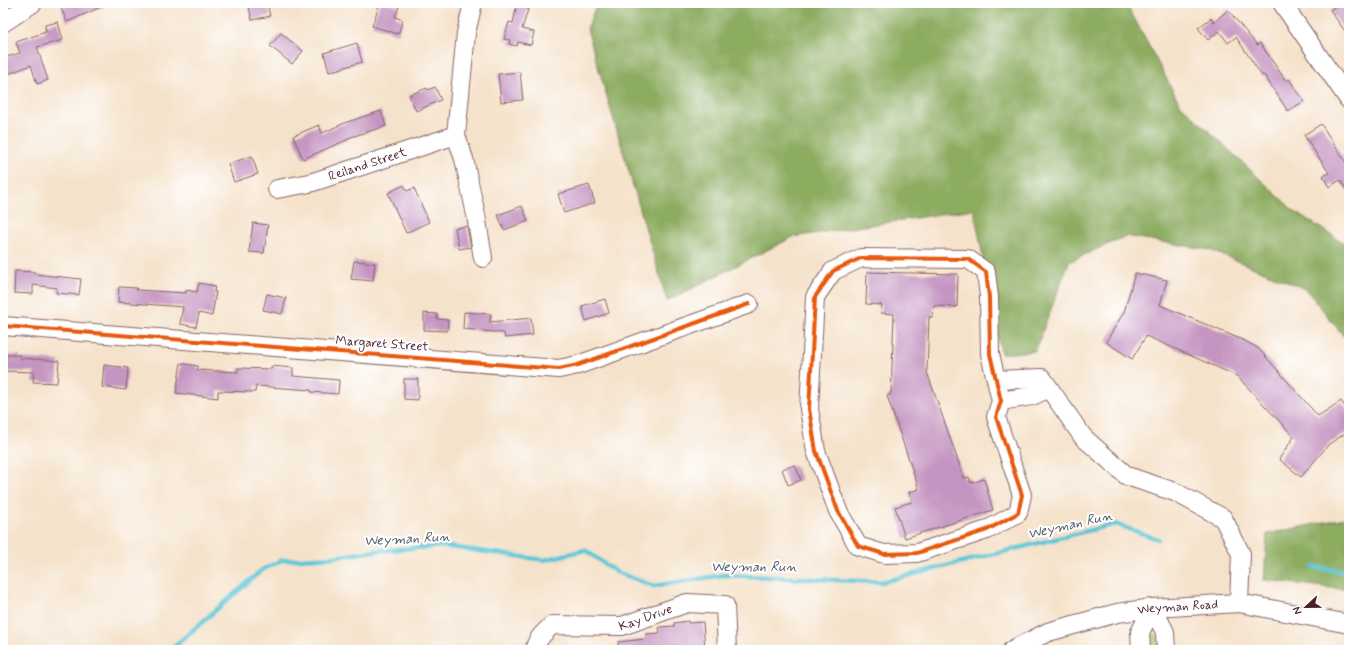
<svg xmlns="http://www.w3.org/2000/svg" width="1352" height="653" viewBox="0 0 1352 653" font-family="Mynerve,sans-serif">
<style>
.green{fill:#b0c86d;stroke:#7d744c}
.forest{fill:#8cac60;stroke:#6b6646}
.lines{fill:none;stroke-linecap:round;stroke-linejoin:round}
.stream{stroke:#5cc6d7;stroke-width:4.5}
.building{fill:#c595c1}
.minor-casing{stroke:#866363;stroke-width:20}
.minor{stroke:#fff;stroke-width:18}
.cycleway-casing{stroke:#fff;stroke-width:6}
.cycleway{stroke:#e8590c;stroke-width:4}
.labels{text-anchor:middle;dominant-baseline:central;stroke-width:4;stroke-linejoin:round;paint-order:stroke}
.street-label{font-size:13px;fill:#4a1f2b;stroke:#fff}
.water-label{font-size:14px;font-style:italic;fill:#505967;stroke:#fff}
</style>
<rect width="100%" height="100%" fill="#fff"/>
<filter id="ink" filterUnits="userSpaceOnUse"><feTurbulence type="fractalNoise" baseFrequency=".025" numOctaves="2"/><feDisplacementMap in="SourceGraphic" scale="8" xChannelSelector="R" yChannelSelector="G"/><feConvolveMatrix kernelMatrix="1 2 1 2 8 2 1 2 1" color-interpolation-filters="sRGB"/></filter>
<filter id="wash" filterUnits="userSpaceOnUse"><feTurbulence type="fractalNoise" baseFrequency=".012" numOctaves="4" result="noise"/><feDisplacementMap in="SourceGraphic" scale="16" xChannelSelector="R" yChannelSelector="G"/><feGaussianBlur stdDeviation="0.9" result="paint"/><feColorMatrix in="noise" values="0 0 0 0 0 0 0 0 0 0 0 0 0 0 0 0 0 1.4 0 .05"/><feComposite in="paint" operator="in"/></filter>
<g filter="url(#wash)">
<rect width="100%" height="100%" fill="#f5e2ca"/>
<path class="green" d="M1154,634L1157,635L1160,650H1148C1148,644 1147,637 1154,634Z"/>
<g class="forest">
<polygon points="597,3 1126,3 1180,104 1294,211 1349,246 1349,343 1306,289 1210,250 1126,236 1069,262 1035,351 1001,354 974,209 793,237 667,301 587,29"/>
<polygon points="1349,517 1349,590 1264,580 1267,534"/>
</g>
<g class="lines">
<g class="stream">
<polyline points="1313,567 1349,572"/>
<polyline points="170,650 262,570 282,560 333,557 375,551 443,546 544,560 585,550 616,572 654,586 724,575 882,582 1115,524 1158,539"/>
</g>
</g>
<g id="blocks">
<g class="building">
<polygon points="74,3 110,3 67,22 61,8"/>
<polygon points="248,3 267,3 270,16 252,20"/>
<polygon points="380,3 387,3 399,7 395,17 403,20 398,34 372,26"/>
<polygon points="517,3 530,3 522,29 534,32 531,45 518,42 517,46 509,44 510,40 504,39 509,22 513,23"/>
<polygon points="1341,3 1346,3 1349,7 1349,37 1330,10"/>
<polygon points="1228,10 1257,45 1260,43 1286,81 1289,79 1304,101 1288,111 1264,75 1262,76 1236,37 1228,43 1219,31 1208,40 1198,28 1211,18 1214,22"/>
<polygon points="58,22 63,40 37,47 48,80 37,84 31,65 3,76 3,58 20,53 16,42 46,32 45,25"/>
<polygon points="281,33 303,51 292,64 270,46"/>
<polygon points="357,43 362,62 329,72 324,53"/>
<polygon points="520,72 523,100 501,102 498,74"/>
<polygon points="435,87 441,100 416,111 409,95 427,88 428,90"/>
<polygon points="381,111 386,126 348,138 349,139 303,159 293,136 319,125 322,133 347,122"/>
<polygon points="1321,124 1349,167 1349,194 1340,180 1329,187 1323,176 1329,173 1304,135"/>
<polygon points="252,156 258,174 234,182 228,164"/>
<polygon points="404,185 407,191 414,188 429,222 406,233 388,193"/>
<polygon points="589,185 595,203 564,213 558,194"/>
<polygon points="522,206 528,221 504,230 498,215"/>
<polygon points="253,223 268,225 264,253 249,252"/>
<polygon points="467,226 471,247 459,249 455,228"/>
<polygon points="354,261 375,263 373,281 351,279"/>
<polygon points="15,271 34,272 34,274 81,279 79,295 56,293 57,288 33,285 33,294 14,293"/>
<polygon points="867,272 958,274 957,307 934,306 933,317 929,317 927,372 964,478 969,477 971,483 984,479 993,510 905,538 895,507 912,502 909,492 919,489 887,396 891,394 894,314 881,313 882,305 866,304"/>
<polygon points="1135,273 1167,280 1160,305 1245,341 1258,348 1318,416 1341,401 1349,412 1349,431 1329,444 1301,477 1279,459 1294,437 1237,376 1146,336 1132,359 1106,342 1124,312"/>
<polygon points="199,283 215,286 214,292 216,292 212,316 199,313 196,327 180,324 183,307 118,302 119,287 137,288 136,290 186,293 186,290 197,292"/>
<polygon points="267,294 286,298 282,314 263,310"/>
<polygon points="605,299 609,313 586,321 582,306"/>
<polygon points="464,312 491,314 490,322 531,318 533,335 505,338 504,333 463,329"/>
<polygon points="424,313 437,314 437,319 448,320 447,331 424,330"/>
<polygon points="3,355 20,355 20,358 59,361 57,383 33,382 34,372 3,371"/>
<polygon points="181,363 198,366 197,370 238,372 238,368 271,369 272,366 293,368 293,376 339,380 338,394 311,392 311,390 256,386 255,392 218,391 218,398 176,393"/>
<polygon points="104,365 128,368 126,390 102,387"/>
<polygon points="404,379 418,379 418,400 404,399"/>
<polygon points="795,465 801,480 788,485 782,469"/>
<polygon points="688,621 688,623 703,622 705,649 619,650 618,642 646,639 646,634 660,633 659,627 674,626 674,623"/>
</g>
</g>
</g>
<g filter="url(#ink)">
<use href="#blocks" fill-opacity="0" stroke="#866363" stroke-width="1"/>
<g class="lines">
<defs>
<g id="minor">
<polyline points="473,3 466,33 456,135 464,159 476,215 483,258"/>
<polyline points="1282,3 1349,100"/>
<polyline points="3,23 33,3"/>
<path id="s1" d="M277,189L310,183L456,135"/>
<polygon points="861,258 968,259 986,272 989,297 990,354 1001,401 996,417 1022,495 1018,513 987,530 917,553 884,554 858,546 838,511 816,451 809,409 815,297 833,271"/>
<polyline points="3,326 559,369 578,365 749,304"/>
<polyline points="997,380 1042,378 1083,437 1127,476 1175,492 1223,518 1241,554 1239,603"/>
<polyline points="1001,401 1032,396 1049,388"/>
<polyline points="1153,608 1165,632 1166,650"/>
<path id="s2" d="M535,650C535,640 545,632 552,625L622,626L687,603L725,605L727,650"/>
<path id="s3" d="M1012,650L1048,632L1117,613L1153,608L1239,603L1349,624"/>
<polyline points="1141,650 1140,632 1153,608"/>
</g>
</defs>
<use href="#minor" class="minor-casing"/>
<use href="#minor" class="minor"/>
<defs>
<g id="cycleway">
<polygon points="861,258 968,259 986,272 989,297 990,354 1001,401 996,417 1022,495 1018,513 987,530 917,553 884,554 858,546 838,511 816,451 809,409 815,297 833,271"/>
<polyline points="3,326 559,369 578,365 749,304"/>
</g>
</defs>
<use href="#cycleway" class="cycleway-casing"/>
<use href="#cycleway" class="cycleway"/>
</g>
</g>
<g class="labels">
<g class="street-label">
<text stroke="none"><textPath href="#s1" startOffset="94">Reiland Street</textPath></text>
<text transform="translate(382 344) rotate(4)">Margaret Street</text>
<text stroke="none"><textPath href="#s3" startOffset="173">Weyman Road</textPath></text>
<text stroke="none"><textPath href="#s2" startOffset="126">Kay Drive</textPath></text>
</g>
<g class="water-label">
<text transform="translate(1070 525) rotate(-13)">Weyman Run</text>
<text transform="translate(407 539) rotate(-3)">Weyman Run</text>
<text x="754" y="567">Weyman Run</text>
</g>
</g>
<rect width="1352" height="653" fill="none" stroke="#fff" stroke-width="16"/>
<g transform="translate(1306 607) rotate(248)" stroke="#ffffff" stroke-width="3" paint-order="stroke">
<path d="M0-3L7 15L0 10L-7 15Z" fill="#4a1f2b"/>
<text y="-6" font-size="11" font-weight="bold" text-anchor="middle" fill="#4a1f2b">N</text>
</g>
</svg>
